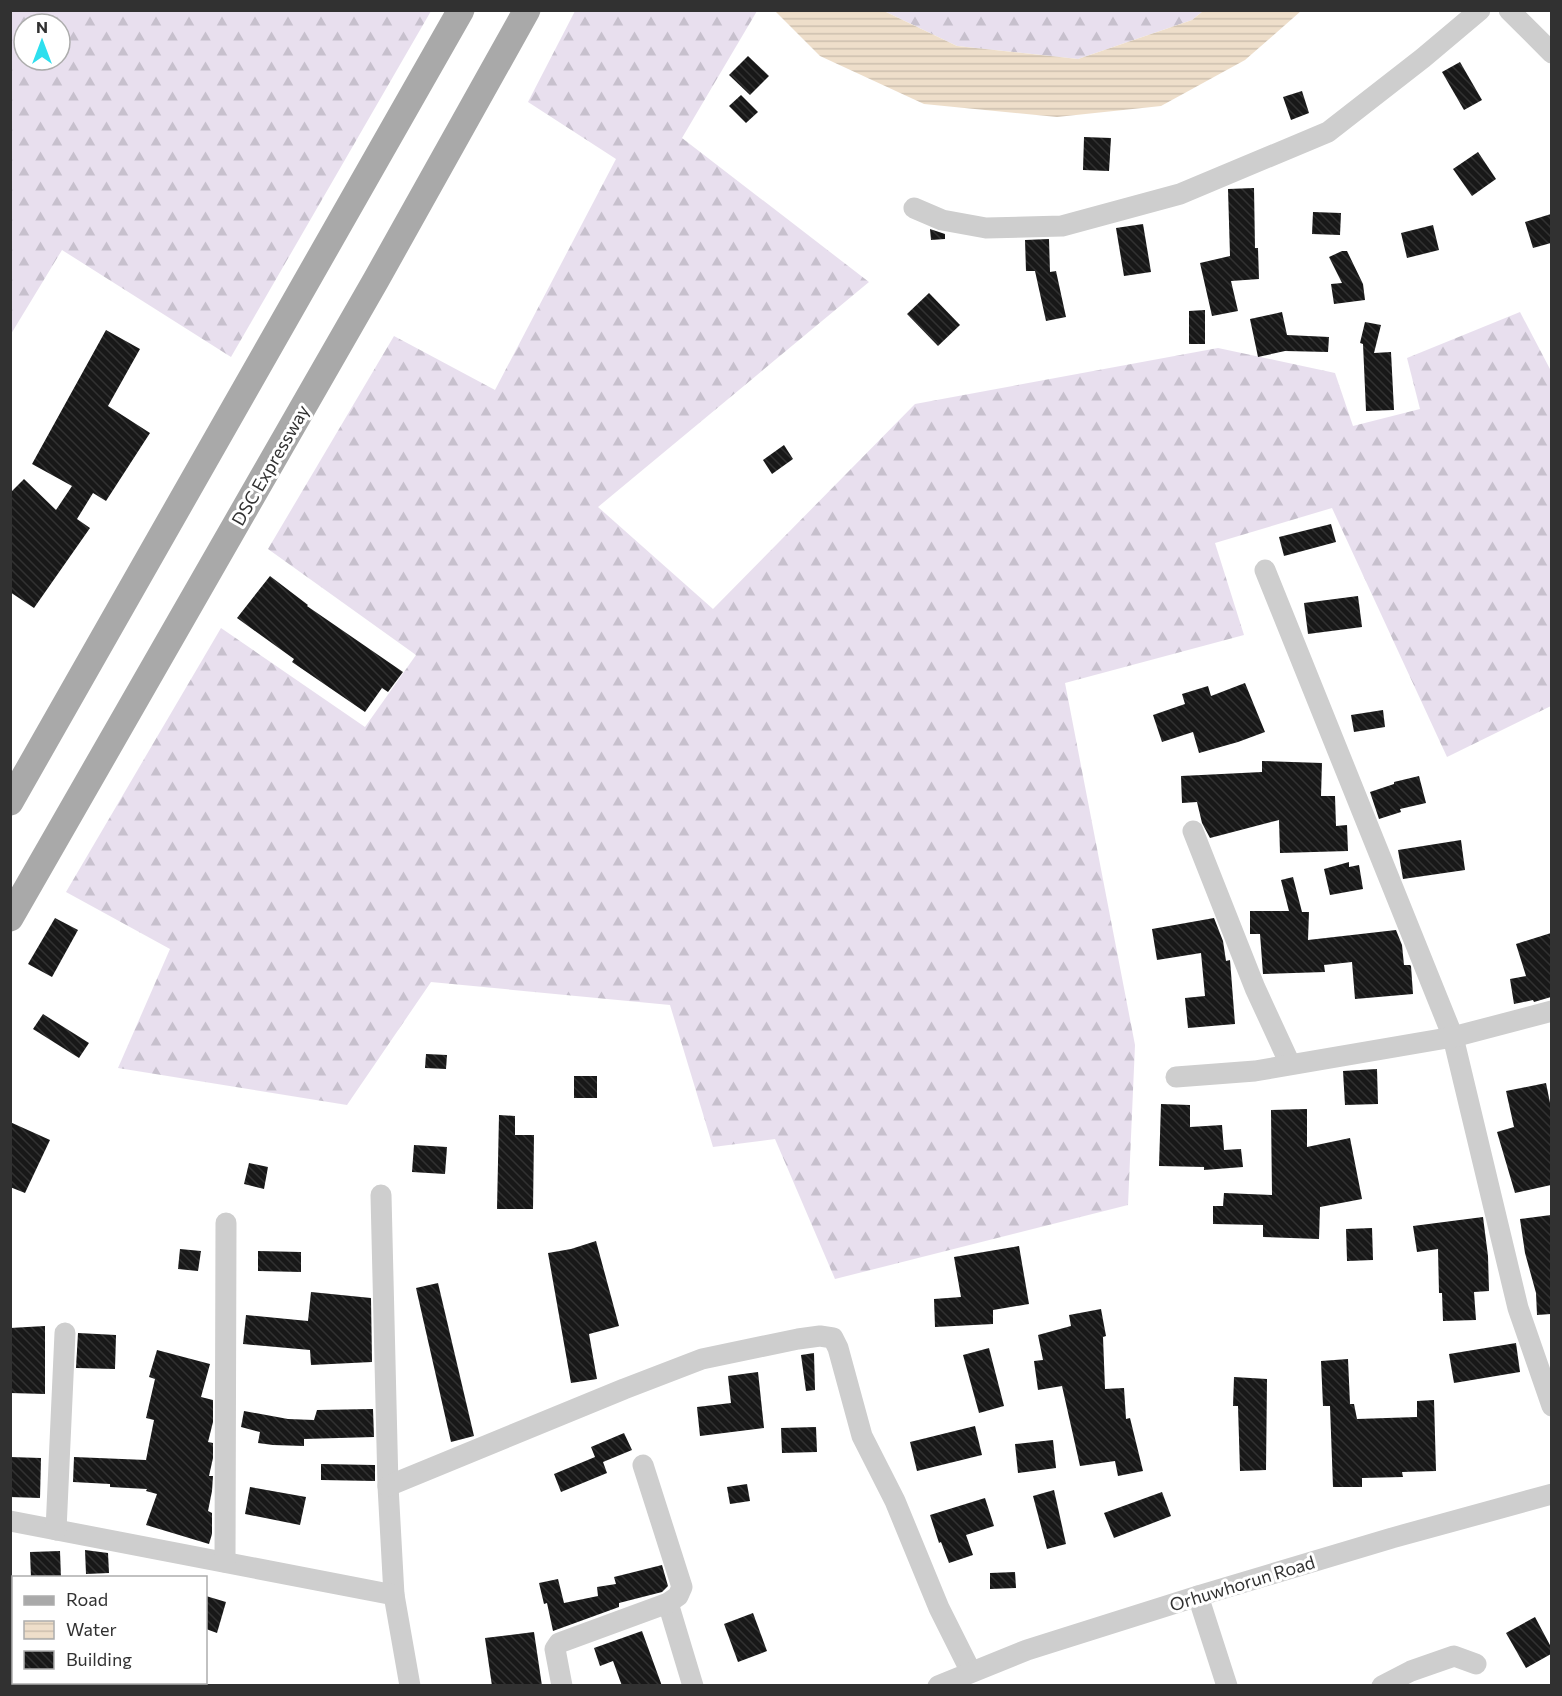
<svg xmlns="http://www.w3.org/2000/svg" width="1562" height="1696" viewBox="0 0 1562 1696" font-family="Commissioner,sans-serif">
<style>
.forest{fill:url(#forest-firs);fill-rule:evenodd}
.water{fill:url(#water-rules)}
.building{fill:url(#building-back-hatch)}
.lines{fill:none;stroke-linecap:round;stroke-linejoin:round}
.minor{stroke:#cecece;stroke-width:21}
.major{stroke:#a9a9a9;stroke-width:27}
.labels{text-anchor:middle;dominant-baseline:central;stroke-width:6;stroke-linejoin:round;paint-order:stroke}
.street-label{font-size:18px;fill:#313131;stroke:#fff}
</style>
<defs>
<pattern id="forest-firs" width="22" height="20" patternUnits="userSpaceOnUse" patternTransform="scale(1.5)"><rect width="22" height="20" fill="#e8dfee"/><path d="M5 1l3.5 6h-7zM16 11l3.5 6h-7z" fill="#c7c0cd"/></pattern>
<pattern id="water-rules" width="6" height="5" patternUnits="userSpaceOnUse" patternTransform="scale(1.5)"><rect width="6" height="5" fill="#eedeca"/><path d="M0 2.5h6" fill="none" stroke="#cdbfae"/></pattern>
<pattern id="building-back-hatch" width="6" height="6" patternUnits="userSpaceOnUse" patternTransform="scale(1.5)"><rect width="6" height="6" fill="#181818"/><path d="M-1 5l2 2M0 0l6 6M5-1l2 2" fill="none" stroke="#313131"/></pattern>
</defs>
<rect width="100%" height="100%" fill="#fff"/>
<g class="forest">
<path d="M11,10H431V11L231,357L62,250L11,334ZM24,24H60V60H24Z"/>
<polygon points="575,11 757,11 682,138 869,282 598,507 713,609 915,404 1218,348 1335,373 1353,426 1420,409 1407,358 1520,312 1551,371 1551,706 1447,757 1332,508 1215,543 1244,635 1065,683 1135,1045 1128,1205 835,1279 775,1139 713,1147 670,1005 431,982 347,1105 118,1068 170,949 66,892 221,628 365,727 416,655 268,549 394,336 495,390 616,159 528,102"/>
<polygon points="884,11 1203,11 1192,20 1078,59 957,46"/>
</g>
<polygon class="water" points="775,11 884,11 957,46 1078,59 1192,20 1203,11 1301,11 1245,60 1161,106 1057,117 924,104 820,56"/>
<g class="building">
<polygon points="748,56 769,76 750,95 729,75"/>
<polygon points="1460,62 1482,100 1464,110 1442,72"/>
<polygon points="1302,91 1309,113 1291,120 1283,97"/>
<polygon points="741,95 758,112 746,123 729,106"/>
<polygon points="1084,137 1111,138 1109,171 1083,170"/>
<polygon points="1478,152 1496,179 1472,196 1453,169"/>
<polygon points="1254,188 1255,248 1258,248 1259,279 1231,281 1238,311 1212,316 1200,263 1230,256 1228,189"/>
<polygon points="1313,212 1341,213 1340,235 1312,234"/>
<polygon points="1551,214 1551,243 1533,248 1525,222"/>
<polygon points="1143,224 1151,272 1124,276 1116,228"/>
<polygon points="1433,225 1439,250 1407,258 1401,233"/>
<polygon points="930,229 945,234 945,239 931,240"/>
<polygon points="1049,239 1050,272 1056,271 1066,317 1046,321 1035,271 1026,271 1025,240"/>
<polygon points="1342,251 1347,251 1363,284 1365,300 1334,304 1331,284 1342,283 1329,257"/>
<polygon points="929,293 960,325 938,346 907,314"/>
<polygon points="1205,310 1205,344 1189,344 1189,311"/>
<polygon points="1282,312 1287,335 1329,337 1328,352 1285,351 1258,357 1250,319"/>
<polygon points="1365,322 1381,325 1374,353 1391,352 1394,410 1366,411 1363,344 1360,343"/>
<polygon points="106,330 140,349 108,406 150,433 106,501 93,493 77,519 90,528 34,608 10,592 10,493 24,479 56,510 72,486 32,464"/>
<polygon points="784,445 793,459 772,474 763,460"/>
<polygon points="1331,524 1336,542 1284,556 1279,537"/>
<polygon points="270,576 308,605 307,606 403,672 388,692 382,688 365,712 292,662 294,659 237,618"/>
<polygon points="1358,596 1362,627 1308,634 1304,603"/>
<polygon points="1245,683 1265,732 1238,742 1199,753 1193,732 1162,742 1153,715 1185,704 1182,694 1208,686 1211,696"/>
<polygon points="1383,710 1385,727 1354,732 1351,715"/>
<polygon points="1262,761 1322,763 1321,796 1335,796 1336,826 1347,825 1348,851 1280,853 1279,820 1210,838 1202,823 1197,802 1182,803 1181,776 1262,772"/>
<polygon points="1419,776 1426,803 1400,809 1401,812 1379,819 1370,792 1394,784 1394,782"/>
<polygon points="1461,840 1465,870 1403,879 1398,850"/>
<polygon points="1349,862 1349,867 1359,865 1363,889 1330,895 1324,869"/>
<polygon points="1293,877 1302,912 1309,912 1308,940 1396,930 1402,945 1404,965 1410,965 1411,966 1413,994 1355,999 1352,962 1324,965 1325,972 1263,974 1260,934 1250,934 1250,911 1289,911 1281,880"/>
<polygon points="55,918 78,930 52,977 28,964"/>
<polygon points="1214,918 1223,941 1226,961 1230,960 1235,1024 1188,1028 1185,998 1205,996 1201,953 1157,960 1152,929"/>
<polygon points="1551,933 1551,997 1534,1002 1533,1000 1514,1004 1510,979 1526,976 1516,944"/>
<polygon points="43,1014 89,1043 79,1058 33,1029"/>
<polygon points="426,1054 447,1055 446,1069 425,1068"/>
<polygon points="1377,1069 1378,1104 1345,1105 1343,1071"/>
<rect x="574" y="1076" width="23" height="22"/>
<polygon points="1546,1083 1551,1108 1551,1185 1515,1193 1497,1132 1514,1127 1506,1091"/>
<polygon points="1161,1104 1190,1105 1190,1127 1222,1125 1224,1150 1241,1149 1243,1167 1204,1170 1204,1167 1159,1166"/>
<polygon points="1307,1109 1307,1147 1350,1138 1362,1199 1320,1207 1319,1239 1263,1237 1263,1225 1213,1224 1213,1206 1223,1206 1224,1193 1272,1195 1271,1110"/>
<polygon points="499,1115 515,1116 515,1135 534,1135 533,1209 497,1209"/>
<polygon points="10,1122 50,1140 25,1193 10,1187"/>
<polygon points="414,1145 447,1147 445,1174 412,1172"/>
<polygon points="249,1163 268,1167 264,1189 244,1184"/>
<polygon points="1551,1215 1551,1314 1537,1315 1536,1293 1525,1253 1520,1219"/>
<polygon points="1483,1217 1488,1256 1489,1291 1474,1292 1476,1320 1443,1321 1442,1293 1439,1293 1438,1249 1417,1252 1413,1226"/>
<polygon points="1372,1228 1373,1260 1347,1261 1346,1229"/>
<polygon points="596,1241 619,1326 589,1334 597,1379 571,1383 548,1253 571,1249"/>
<polygon points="1019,1246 1029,1304 993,1310 993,1324 935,1327 934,1299 961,1297 954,1257"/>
<polygon points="180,1249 201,1251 198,1271 178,1269"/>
<polygon points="258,1251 301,1252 301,1272 258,1271"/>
<polygon points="438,1283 474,1436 451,1442 416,1288"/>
<polygon points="311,1292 371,1298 372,1362 311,1365 310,1350 243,1344 246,1315 308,1321"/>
<polygon points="1101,1309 1106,1336 1103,1337 1105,1389 1124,1388 1126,1419 1130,1418 1143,1471 1118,1476 1115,1461 1080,1466 1062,1386 1038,1390 1034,1361 1043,1360 1038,1335 1071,1326 1069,1315"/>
<polygon points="45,1326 45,1394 10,1393 10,1328"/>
<polygon points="78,1333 116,1335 115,1369 76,1368"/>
<polygon points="1516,1343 1520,1372 1454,1383 1449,1354"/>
<polygon points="989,1348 1004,1406 979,1413 963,1355"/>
<polygon points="157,1350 210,1364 201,1397 213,1400 213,1422 208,1442 213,1443 213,1458 209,1476 213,1476 212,1491 208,1511 212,1513 212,1534 209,1544 146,1525 157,1494 146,1491 147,1489 110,1487 110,1484 73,1482 74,1457 146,1460 154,1420 146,1418 155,1379 149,1377"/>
<polygon points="814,1353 815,1390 806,1391 801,1355"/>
<polygon points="1348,1359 1350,1404 1354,1404 1357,1419 1417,1417 1417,1401 1434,1400 1436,1471 1402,1472 1403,1477 1362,1478 1362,1487 1333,1487 1330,1406 1323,1406 1321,1361"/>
<polygon points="758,1372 764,1428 700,1436 697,1407 731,1403 728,1376"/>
<polygon points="1234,1377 1267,1379 1266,1470 1240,1471 1238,1406 1233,1406"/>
<polygon points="373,1409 374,1437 304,1439 304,1446 273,1445 258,1443 260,1432 241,1427 244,1411 288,1419 314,1420 317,1410"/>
<polygon points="975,1426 982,1455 917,1471 910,1442"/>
<polygon points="816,1427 817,1452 782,1453 781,1428"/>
<polygon points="624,1433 632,1450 603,1462 607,1473 561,1492 554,1474 595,1457 591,1447"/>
<polygon points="1053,1440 1056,1468 1018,1473 1015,1444"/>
<polygon points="10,1457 41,1458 40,1498 10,1497"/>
<polygon points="321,1464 375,1465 375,1481 321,1480"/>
<polygon points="747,1484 750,1501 730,1504 727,1487"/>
<polygon points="250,1487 306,1497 300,1525 245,1514"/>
<polygon points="1054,1490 1066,1544 1047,1549 1033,1496"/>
<polygon points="1162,1492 1171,1516 1114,1538 1104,1513"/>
<polygon points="985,1498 994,1526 966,1535 973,1555 949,1563 941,1542 939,1543 930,1515"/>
<polygon points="85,1550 108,1553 109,1573 86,1574"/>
<polygon points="60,1551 61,1578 31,1578 30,1552"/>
<polygon points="662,1565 668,1586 662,1592 619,1603 619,1607 553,1631 547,1603 544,1604 539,1583 558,1579 564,1603 598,1596 597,1587 616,1584 614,1577"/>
<polygon points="1015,1572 1016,1588 990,1589 990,1573"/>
<polygon points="206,1596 226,1602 217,1633 206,1629"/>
<polygon points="753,1613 767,1651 738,1662 724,1624"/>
<polygon points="1535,1617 1551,1647 1551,1654 1526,1668 1506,1633"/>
<polygon points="642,1631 662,1686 622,1686 613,1661 600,1666 594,1648"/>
<polygon points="534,1632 542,1686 492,1686 485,1638"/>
</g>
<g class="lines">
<g class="minor">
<polyline points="1509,10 1552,53"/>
<polyline points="914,208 942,220 986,228 1062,226 1180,194 1328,132 1423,58 1480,10"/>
<polyline points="1265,570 1453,1037 1518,1308 1552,1406"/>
<polyline points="1193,831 1255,988 1290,1064"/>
<polyline points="1176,1077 1255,1071 1453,1037 1552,1011"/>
<polyline points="381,1195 388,1486 394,1595 410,1686"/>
<polyline points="388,1486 624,1389 702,1359 798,1339 820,1336 833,1338 838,1348 862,1436 895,1501 939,1608 971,1672"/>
<polyline points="10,1521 394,1595"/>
<polyline points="56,1530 65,1333"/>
<polyline points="225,1562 226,1223"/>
<polyline points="1198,1596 1227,1686"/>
<polyline points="668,1603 693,1686"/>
<polyline points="562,1686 555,1649 559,1643 668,1603 678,1596 682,1587 643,1465"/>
<polyline points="938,1686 1027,1650 1198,1596 1392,1538 1552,1494"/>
<polyline points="1382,1686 1411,1671 1454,1656 1476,1664"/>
</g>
<g class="major">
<polyline points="10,802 461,10"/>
<polyline points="10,918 376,280 527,10"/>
</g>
</g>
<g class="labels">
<g class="street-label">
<text transform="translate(270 465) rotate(-60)">DSC Expressway</text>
<text transform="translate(1242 1583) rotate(-17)">Orhuwhorun Road</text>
</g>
</g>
<rect width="1562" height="1696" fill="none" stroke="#313131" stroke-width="24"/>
<rect x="12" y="1576" width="195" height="108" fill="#ffffff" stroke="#adadad" stroke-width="1.5"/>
<rect x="24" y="1596" width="30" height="9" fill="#a9a9a9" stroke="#adadad" stroke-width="1.5"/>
<text x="66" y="1606" font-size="18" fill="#313131">Road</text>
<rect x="24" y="1621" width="30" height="18" fill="url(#water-rules)" stroke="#adadad" stroke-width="1.5"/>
<text x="66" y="1636" font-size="18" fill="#313131">Water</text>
<rect x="24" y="1651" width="30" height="18" fill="url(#building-back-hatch)" stroke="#adadad" stroke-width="1.5"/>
<text x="66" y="1666" font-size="18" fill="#313131">Building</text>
<g transform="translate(42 42)"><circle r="28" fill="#ffffff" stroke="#adadad" stroke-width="1.5"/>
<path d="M0-4.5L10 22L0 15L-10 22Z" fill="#2ddfee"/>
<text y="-9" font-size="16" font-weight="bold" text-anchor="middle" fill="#313131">N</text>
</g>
</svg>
